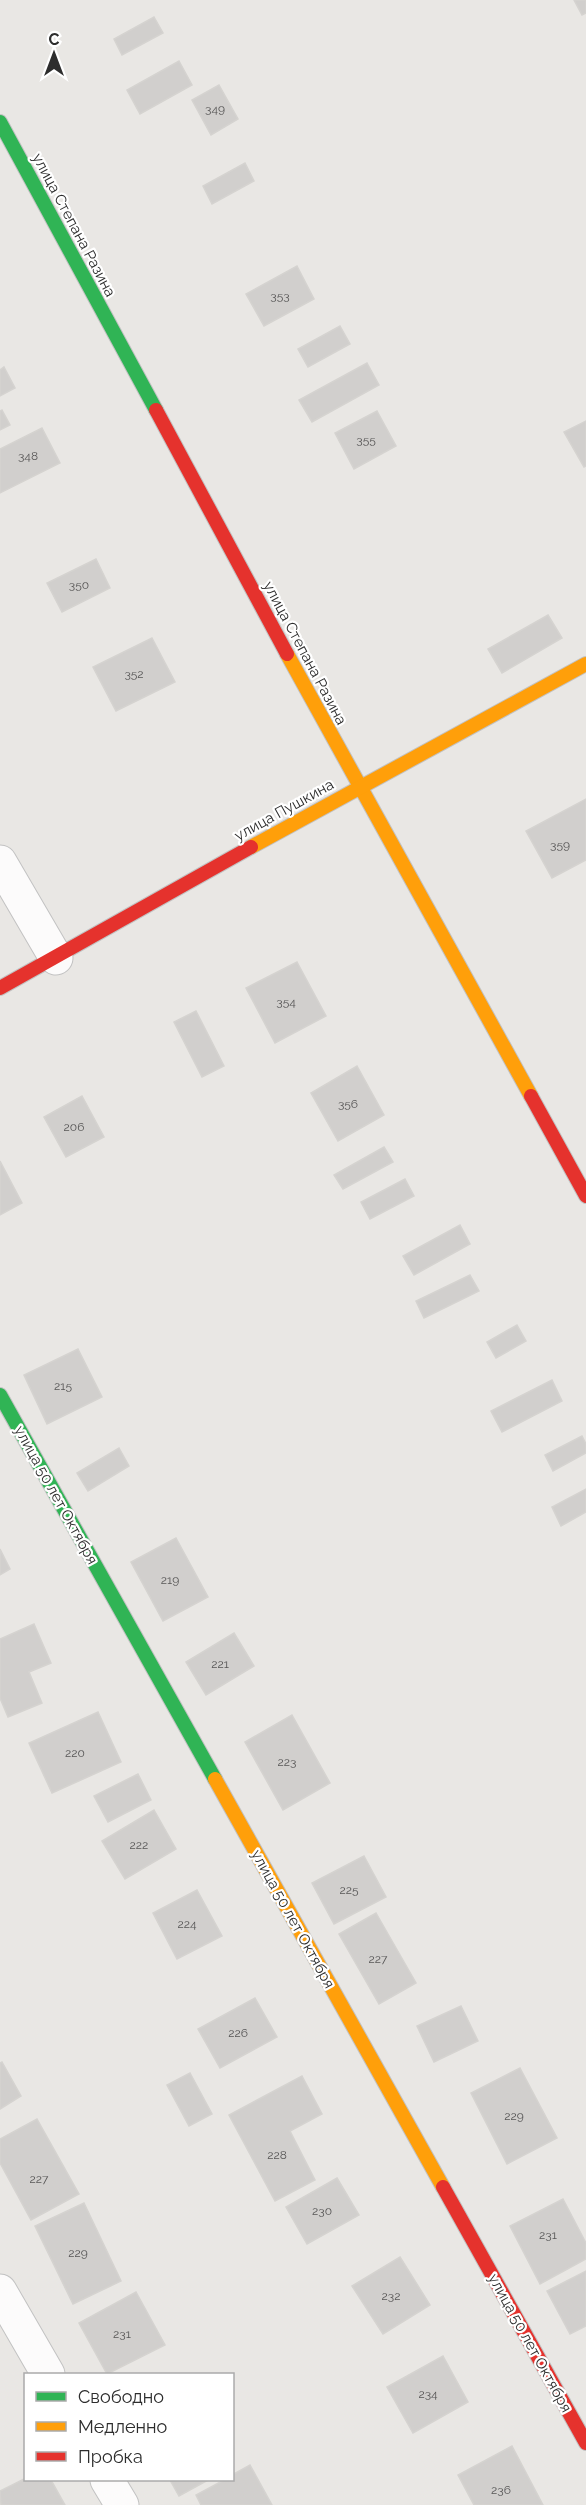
<svg xmlns="http://www.w3.org/2000/svg" width="586" height="2505" viewBox="0 0 586 2505" font-family="Raleway,sans-serif">
<style>
.building{fill:#d1cfcd;stroke:#d5d3d0;stroke-width:1.5}
.lines{fill:none;stroke-linecap:round;stroke-linejoin:round}
.street-casing{stroke:#c2c2c2;stroke-width:35}
.fast-casing{stroke:#c2c2c2;stroke-width:16}
.slow-casing{stroke:#c2c2c2;stroke-width:16}
.jam-casing{stroke:#c2c2c2;stroke-width:16}
.street{stroke:#fcfbfb;stroke-width:33}
.fast{stroke:#30b455;stroke-width:14}
.slow{stroke:#ff9f0a;stroke-width:14}
.jam{stroke:#e5322d;stroke-width:14}
.labels{text-anchor:middle;dominant-baseline:central;stroke-width:4.5;stroke-linejoin:round;paint-order:stroke}
.number-label{font-size:12px;fill:#575656}
.street-label{font-size:15px;fill:#2d2d2d;stroke:#fff}
</style>
<rect width="100%" height="100%" fill="#e9e7e4"/>
<g class="building">
<polygon points="574,0 586,0 586,13 582,15"/>
<polygon points="154,17 163,33 122,55 114,39"/>
<polygon points="179,61 192,85 140,114 127,90"/>
<polygon points="219,85 238,119 211,135 192,100"/>
<polygon points="245,163 254,181 212,204 203,186"/>
<polygon points="297,266 314,299 264,326 246,294"/>
<polygon points="340,326 350,344 308,367 298,349"/>
<polygon points="367,363 379,385 312,422 299,400"/>
<polygon points="4,367 15,388 0,396 0,370"/>
<polygon points="2,410 10,425 0,430 0,411"/>
<polygon points="377,411 396,446 354,469 335,433"/>
<polygon points="586,421 586,466 584,467 564,432"/>
<polygon points="42,428 60,463 0,493 0,449"/>
<polygon points="96,559 110,588 62,612 47,583"/>
<polygon points="548,615 562,638 502,673 488,649"/>
<polygon points="152,638 175,682 116,711 93,667"/>
<polygon points="586,799 586,860 552,878 526,831"/>
<polygon points="297,962 326,1016 275,1043 246,988"/>
<polygon points="196,1011 224,1066 202,1077 174,1022"/>
<polygon points="357,1066 384,1115 338,1141 311,1093"/>
<polygon points="82,1096 104,1137 66,1157 44,1117"/>
<polygon points="384,1147 393,1162 343,1189 334,1175"/>
<polygon points="0,1161 22,1203 0,1215"/>
<polygon points="405,1179 414,1196 370,1219 361,1202"/>
<polygon points="460,1225 470,1244 414,1275 403,1256"/>
<polygon points="470,1275 479,1291 424,1318 416,1301"/>
<polygon points="517,1325 526,1341 496,1358 487,1342"/>
<polygon points="78,1349 102,1397 47,1424 24,1375"/>
<polygon points="552,1380 562,1401 502,1432 491,1411"/>
<polygon points="582,1436 586,1444 586,1453 553,1471 545,1455"/>
<polygon points="119,1448 129,1466 88,1491 77,1473"/>
<polygon points="586,1489 586,1512 561,1526 552,1507"/>
<polygon points="176,1538 208,1597 163,1621 131,1562"/>
<polygon points="0,1549 10,1569 0,1575"/>
<polygon points="34,1624 51,1663 29,1672 42,1703 8,1717 0,1698 0,1639"/>
<polygon points="234,1633 254,1666 206,1695 186,1662"/>
<polygon points="98,1712 121,1762 52,1793 29,1743"/>
<polygon points="292,1715 330,1783 283,1810 245,1742"/>
<polygon points="138,1774 151,1800 108,1822 94,1796"/>
<polygon points="154,1810 176,1849 125,1879 102,1841"/>
<polygon points="364,1856 386,1897 334,1924 312,1883"/>
<polygon points="197,1890 222,1936 177,1959 153,1913"/>
<polygon points="376,1913 416,1983 379,2004 339,1934"/>
<polygon points="255,1998 277,2037 220,2068 198,2029"/>
<polygon points="461,2006 478,2041 434,2062 417,2026"/>
<polygon points="2,2062 21,2096 0,2109 0,2063"/>
<polygon points="520,2068 557,2138 507,2164 471,2093"/>
<polygon points="190,2073 212,2114 189,2126 167,2085"/>
<polygon points="302,2076 322,2114 290,2131 315,2180 275,2201 229,2115"/>
<polygon points="37,2119 79,2194 31,2220 0,2163 0,2139"/>
<polygon points="337,2178 359,2215 307,2244 286,2207"/>
<polygon points="563,2199 586,2243 586,2259 540,2284 510,2226"/>
<polygon points="84,2203 121,2281 73,2304 35,2226"/>
<polygon points="400,2257 430,2305 383,2334 352,2286"/>
<polygon points="586,2271 586,2326 570,2334 547,2291"/>
<polygon points="136,2292 165,2345 107,2374 79,2323"/>
<polygon points="443,2356 468,2402 413,2433 387,2387"/>
<polygon points="512,2446 543,2505 474,2505 458,2475"/>
<polygon points="250,2465 272,2505 201,2505 196,2495 224,2480 232,2480 232,2475"/>
<polygon points="26,2478 51,2480 65,2505 1,2505 0,2491"/>
<polygon points="170,2480 208,2480 179,2496"/>
</g>
<g class="lines">
<defs>
<g id="street">
<polyline points="0,862 56,958"/>
<polyline points="0,2291 48,2374"/>
<polyline points="107,2480 122,2505"/>
</g>
<g id="fast">
<polyline points="0,122 156,410"/>
<polyline points="0,1395 215,1779"/>
</g>
<g id="slow">
<polyline points="287,654 531,1096"/>
<polyline points="251,847 586,664"/>
<polyline points="215,1779 443,2187"/>
</g>
<g id="jam">
<polyline points="156,410 287,654"/>
<polyline points="0,988 251,847"/>
<polyline points="531,1096 586,1196"/>
<polyline points="443,2187 586,2443"/>
</g>
</defs>
<use href="#street" class="street-casing"/>
<use href="#fast" class="fast-casing"/>
<use href="#slow" class="slow-casing"/>
<use href="#jam" class="jam-casing"/>
<use href="#street" class="street"/>
<use href="#fast" class="fast"/>
<use href="#slow" class="slow"/>
<use href="#jam" class="jam"/>
</g>
<g class="labels">
<g class="number-label">
<text x="215" y="109">349</text>
<text x="280" y="296">353</text>
<text x="366" y="440">355</text>
<text x="28" y="456">348</text>
<text x="79" y="585">350</text>
<text x="134" y="674">352</text>
<text x="560" y="845">359</text>
<text x="286" y="1002">354</text>
<text x="348" y="1104">356</text>
<text x="74" y="1127">206</text>
<text x="63" y="1386">215</text>
<text x="170" y="1580">219</text>
<text x="220" y="1664">221</text>
<text x="75" y="1753">220</text>
<text x="287" y="1762">223</text>
<text x="139" y="1845">222</text>
<text x="349" y="1890">225</text>
<text x="187" y="1924">224</text>
<text x="378" y="1959">227</text>
<text x="238" y="2033">226</text>
<text x="514" y="2116">229</text>
<text x="277" y="2155">228</text>
<text x="39" y="2179">227</text>
<text x="322" y="2211">230</text>
<text x="548" y="2235">231</text>
<text x="78" y="2253">229</text>
<text x="391" y="2296">232</text>
<text x="122" y="2334">231</text>
<text x="428" y="2394">234</text>
<text x="501" y="2490">236</text>
</g>
<g class="street-label">
<text transform="translate(74 225) rotate(62)">улица Степана Разина</text>
<text transform="translate(305 653) rotate(62)">улица Степана Разина</text>
<text transform="translate(284 810) rotate(-29)">улица Пушкина</text>
<text transform="translate(56 1495) rotate(61)">улица 50 лет Октября</text>
<text transform="translate(293 1919) rotate(61)">улица 50 лет Октября</text>
<text transform="translate(530 2343) rotate(61)">улица 50 лет Октября</text>
</g>
</g>
<rect x="24" y="2373" width="210" height="108" fill="#ffffff" stroke="#ababab" stroke-width="1.5"/>
<rect x="36" y="2392" width="30" height="9" fill="#30b455" stroke="#ababab" stroke-width="1.5"/>
<text x="78" y="2403" font-size="18" fill="#2d2d2d">Свободно</text>
<rect x="36" y="2422" width="30" height="9" fill="#ff9f0a" stroke="#ababab" stroke-width="1.5"/>
<text x="78" y="2433" font-size="18" fill="#2d2d2d">Медленно</text>
<rect x="36" y="2452" width="30" height="9" fill="#e5322d" stroke="#ababab" stroke-width="1.5"/>
<text x="78" y="2463" font-size="18" fill="#2d2d2d">Пробка</text>
<g transform="translate(54 54)" stroke="#ffffff" stroke-width="4.5" paint-order="stroke">
<path d="M0-4.5L10 22L0 15L-10 22Z" fill="#2d2d2d"/>
<text y="-9" font-size="16" font-weight="bold" text-anchor="middle" fill="#2d2d2d">С</text>
</g>
</svg>
